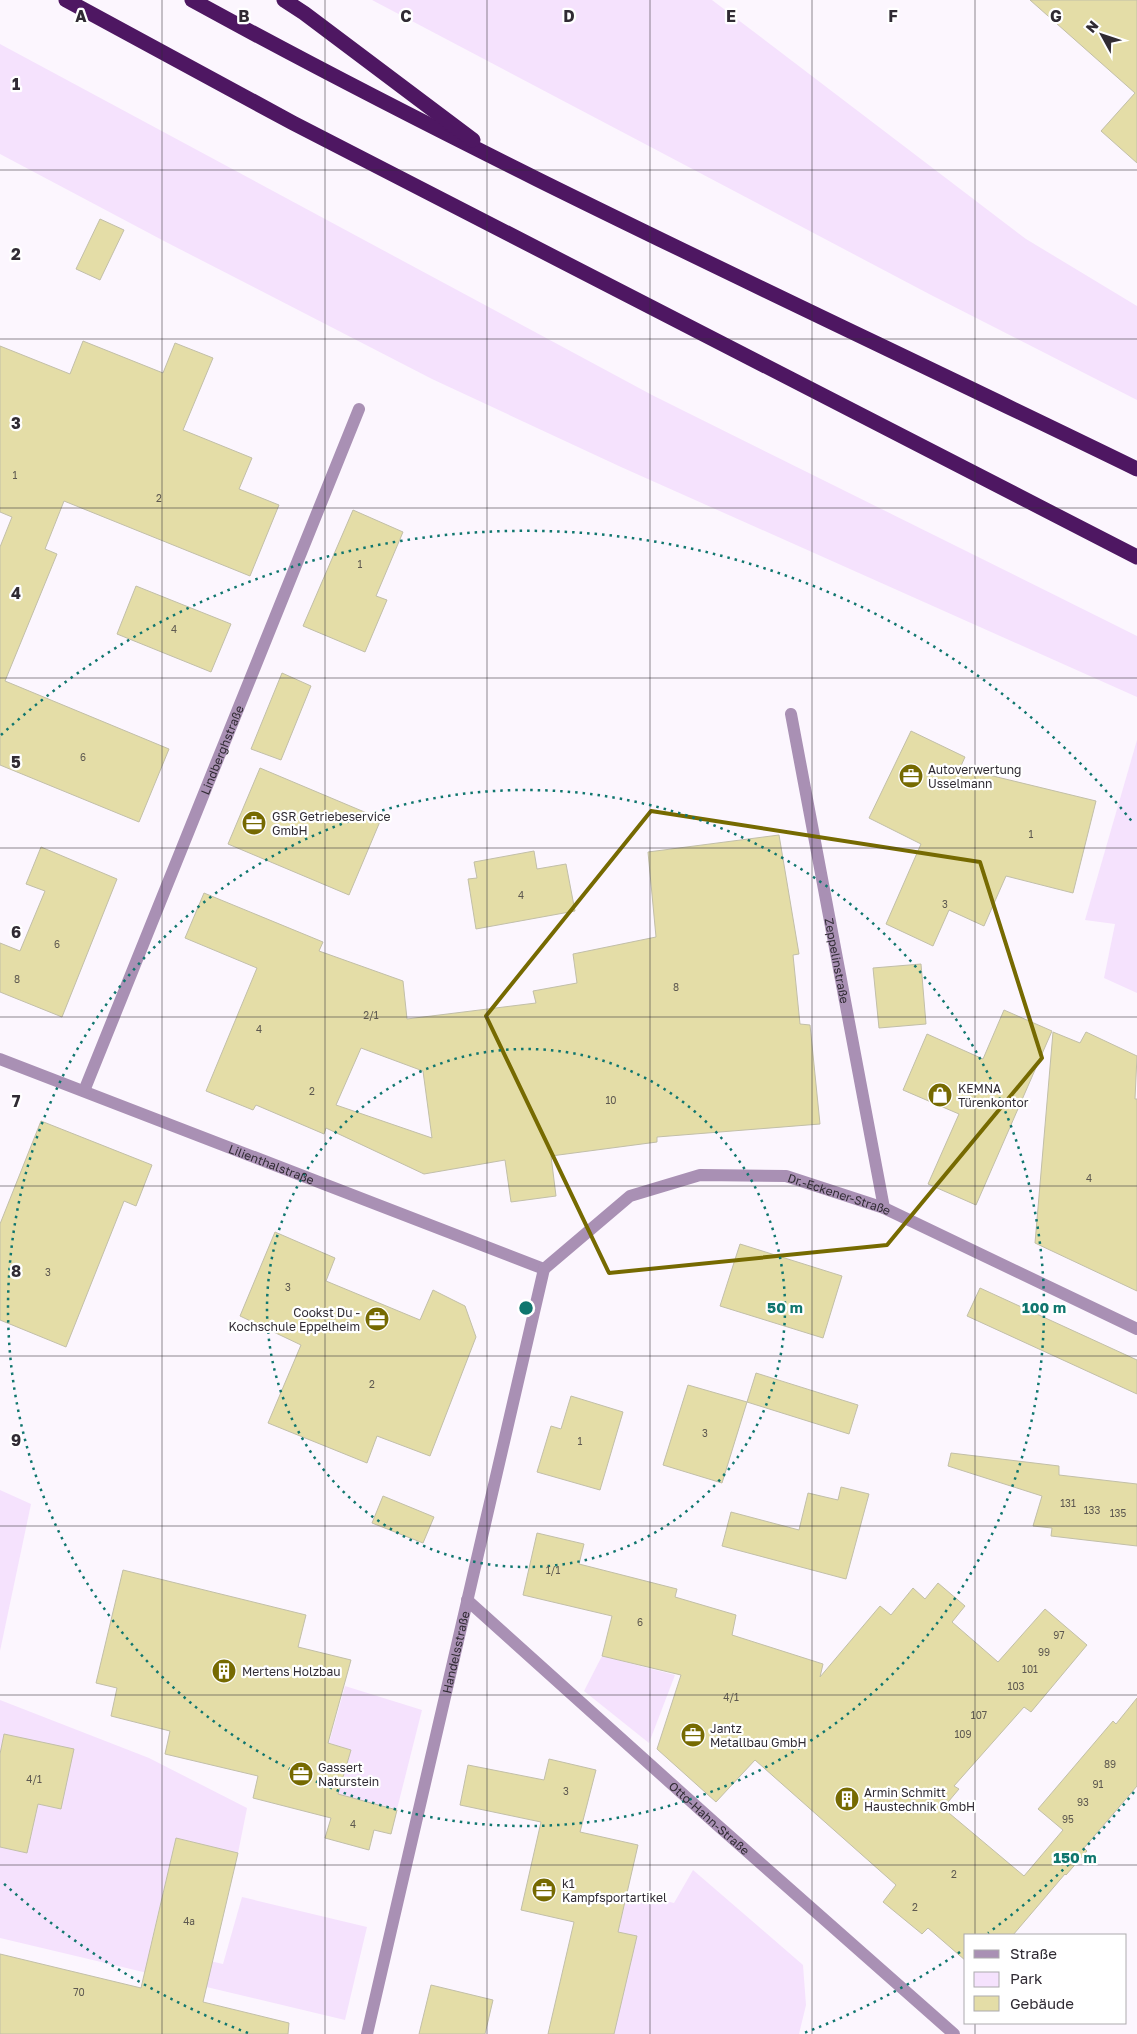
<svg xmlns="http://www.w3.org/2000/svg" width="1137" height="2034" viewBox="0 0 1137 2034" font-family="'Golos Text',sans-serif">
<style>
.green{fill:#f5e2fd}
.building{fill:#e4dda7;stroke:#c2bfa8;fill-rule:evenodd}
.lines{fill:none;stroke-linecap:round;stroke-linejoin:round}
.street{stroke:#a990b4;stroke-width:12}
.highway{stroke:#4e1762;stroke-width:15}
.marked{fill:none;stroke:#766a01;stroke-width:4;stroke-linejoin:round}
.grid{fill:none;stroke:#302b33;stroke-width:1;stroke-opacity:0.55}
.ring{fill:none;stroke:#0f766e;stroke-width:2.5;stroke-dasharray:2.5 5}
.labels{text-anchor:middle;dominant-baseline:central;stroke-width:4.5;stroke-linejoin:round;paint-order:stroke}
.number-label{font-size:10px;fill:#5d5850}
.street-label{font-size:12px;fill:#302b33;stroke:#fff}
.poi-label{font-size:12px;fill:#302b33;stroke:#fff;text-anchor:start}
.grid-label{font-size:16px;text-anchor:middle;font-weight:bold;fill:#302b33;stroke:#fff;stroke-width:4.5;stroke-linejoin:round;paint-order:stroke}
.centre{fill:#0f766e;stroke:#fff;stroke-width:2.5}
.ring-label{font-size:15px;text-anchor:middle;font-weight:bold;fill:#0f766e;stroke:#fff;stroke-width:4.5;stroke-linejoin:round;paint-order:stroke}
</style>
<rect width="100%" height="100%" fill="#fcf6fe"/>
<g class="green">
<polygon points="372,0 712,0 1026,239 1137,306 1137,400 931,295"/>
<polygon points="0,44 652,395 1137,636 1137,697 621,467 432,379 164,241 0,154"/>
<polygon points="1137,740 1137,993 1104,978 1115,924 1085,920"/>
<polygon points="0,1490 31,1504 0,1651"/>
<polygon points="602,1656 675,1675 649,1743 584,1691"/>
<polygon points="345,1686 422,1710 397,1809 338,1794 351,1750 329,1743"/>
<polygon points="0,1700 149,1758 247,1808 238,1853 176,1838 150,1947 223,1964 242,1897 367,1927 345,2020 0,1938 0,1847 27,1852 38,1804 60,1809 4,1734 0,1754"/>
<polygon points="693,1870 803,1965 806,2005 799,2034 614,2034 618,1932 628,1892 674,1903"/>
</g>
<g class="building">
<polygon points="1030,0 1137,0 1137,163 1101,131 1135,93"/>
<polygon points="100,219 124,230 100,280 76,269"/>
<polygon points="83,341 163,373 175,343 213,358 183,430 252,458 239,489 279,505 250,576 64,501 45,549 57,554 5,681 169,749 139,822 0,765 0,547 12,517 0,512 0,346 70,374"/>
<polygon points="353,510 403,532 376,596 387,600 365,652 303,626"/>
<polygon points="136,586 231,624 211,672 117,634"/>
<polygon points="282,673 311,686 281,760 251,749"/>
<polygon points="911,731 965,757 960,768 1096,801 1073,893 1006,876 984,926 949,910 933,946 886,924 921,844 869,818"/>
<polygon points="260,768 381,819 349,895 228,844"/>
<path d="M779,835L799,954L793,955L800,1024L810,1025L820,1124L657,1137V1142L551,1156L556,1196L511,1202L505,1160L424,1174L326,1128L324,1134L256,1105L253,1110L206,1091L257,968L185,938L204,893L323,942L319,951L403,981L407,1019L536,1003L533,991L577,983L573,954L656,937L648,852ZM361,1048L423,1071L432,1138L336,1105Z"/>
<polygon points="41,847 117,879 62,1017 0,992 0,943 20,951 45,891 26,884"/>
<polygon points="534,851 537,869 566,864 575,911 476,929 468,879 477,878 474,862"/>
<polygon points="921,964 926,1024 879,1028 873,968"/>
<polygon points="1004,1010 1052,1031 976,1205 928,1184 959,1114 903,1090 927,1034 983,1059"/>
<polygon points="1053,1032 1080,1043 1086,1032 1137,1056 1135,1099 1137,1099 1137,1291 1035,1243"/>
<polygon points="41,1121 152,1165 136,1206 124,1201 66,1347 0,1320 0,1224"/>
<polygon points="275,1232 335,1258 326,1281 420,1320 433,1290 465,1306 476,1337 430,1456 377,1436 367,1463 268,1423 301,1345 240,1316"/>
<polygon points="740,1244 842,1276 823,1338 720,1306"/>
<polygon points="980,1288 1137,1360 1137,1394 967,1316"/>
<polygon points="756,1373 858,1405 849,1434 747,1402"/>
<polygon points="688,1385 747,1402 722,1483 663,1465"/>
<polygon points="571,1396 623,1412 600,1490 537,1472 551,1426 561,1429"/>
<polygon points="951,1453 1059,1466 1059,1475 1137,1484 1137,1546 1051,1536 1052,1528 1033,1526 1042,1496 948,1466"/>
<polygon points="841,1487 869,1494 846,1579 722,1546 731,1512 799,1530 808,1493 838,1500"/>
<polygon points="383,1496 434,1517 423,1543 372,1523"/>
<polygon points="537,1533 584,1544 579,1564 677,1589 675,1597 736,1615 732,1635 823,1664 820,1677 880,1606 891,1615 913,1588 925,1599 938,1583 965,1606 952,1622 998,1662 1045,1609 1087,1645 1031,1712 1024,1707 954,1786 959,1789 943,1808 1024,1876 1063,1830 1038,1809 1113,1721 1116,1724 1137,1698 1137,1786 1084,1848 1087,1851 1066,1875 1065,1874 1013,1935 966,1935 966,1961 928,1928 922,1934 883,1902 896,1885 755,1760 716,1802 657,1749 681,1675 602,1656 612,1616 523,1595"/>
<polygon points="123,1570 306,1615 298,1647 351,1660 328,1743 351,1750 338,1794 397,1810 391,1834 374,1830 369,1850 325,1838 331,1818 253,1798 258,1776 165,1754 170,1731 111,1716 117,1688 96,1683"/>
<polygon points="4,1734 74,1749 61,1809 38,1804 27,1853 0,1847 0,1754"/>
<polygon points="549,1759 596,1770 580,1832 638,1845 618,1932 637,1936 614,2034 548,2034 574,1922 521,1910 541,1822 460,1805 468,1765 544,1780"/>
<polygon points="176,1838 238,1853 203,2002 289,2023 288,2034 0,2034 0,1954 141,1988"/>
<polygon points="431,1985 493,2000 485,2034 419,2034"/>
</g>
<g class="lines">
<g class="street">
<path id="s1" d="M791,714L884,1208"/>
<path id="s2" d="M0,1059L544,1269"/>
<path id="s3" d="M84,1091L359,409"/>
<path id="s4" d="M544,1269L630,1196L700,1175L786,1176L884,1208L1137,1329"/>
<path id="s5" d="M467,1600L715,1823L954,2034"/>
<path id="s6" d="M367,2034L544,1269"/>
</g>
<g class="highway">
<polyline points="66,0 293,123 1137,557"/>
<path d="M192,0C500,169 821,315 1137,469"/>
<polyline points="284,0 304,13 473,140"/>
</g>
</g>
<path class="marked" d="M651,811L980,862L1042,1058L887,1245L609,1273L486,1016Z"/>
<path class="grid" d="M162,0V2034M325,0V2034M487,0V2034M650,0V2034M812,0V2034M975,0V1935M0,170H1137M0,339H1137M0,508H1137M0,678H1137M0,848H1137M0,1017H1137M0,1186H1137M0,1356H1137M0,1526H1137M0,1695H1137M0,1865H1137M975,2023V2034"/>
<g class="ring">
<circle cx="526" cy="1308" r="259"/>
<circle cx="526" cy="1308" r="518"/>
<path d="M1134 1792A777 777 0 0 1 988 1933M960 1952A777 777 0 0 1 804 2033M248 2033A777 777 0 0 1 1 1881M1 735A777 777 0 0 1 1134 824"/>
</g>
<defs>
<symbol id="office-disc" viewBox="-11 -11 22 22"><circle r="9.5" fill="#766a01" stroke="#fff"/><path d="M-6-3h4V-5.5h4V-3h4V5H-6ZM-1-4.5V-3h2v-1.5ZM-6 0V1H6V0Z" fill="#fff"/></symbol>
<symbol id="shop-disc" viewBox="-11 -11 22 22"><circle r="9.5" fill="#766a01" stroke="#fff"/><path d="M-5-2.5h2.3a2.7 3.5 0 0 1 5.4 0H5L5.5 6h-11ZM-1.5-2.5h3a1.5 2.3 0 0 0-3 0Z" fill="#fff"/></symbol>
<symbol id="building-disc" viewBox="-11 -11 22 22"><circle r="9.5" fill="#766a01" stroke="#fff"/><path d="M-4-6H4V6H1V3H-1V6H-4ZM-2.5-4.3h1.7v1.8h-1.7ZM.8-4.3h1.7v1.8H.8ZM-2.5-1h1.7V.8h-1.7ZM.8-1h1.7V.8H.8Z" fill="#fff"/></symbol>
</defs>
<g fill-rule="evenodd">
<use href="#office-disc" x="897" y="762" width="28" height="28"/>
<use href="#office-disc" x="240" y="809" width="28" height="28"/>
<use href="#shop-disc" x="926" y="1081" width="28" height="28"/>
<use href="#office-disc" x="363" y="1305" width="28" height="28"/>
<use href="#building-disc" x="210" y="1657" width="28" height="28"/>
<use href="#office-disc" x="679" y="1721" width="28" height="28"/>
<use href="#office-disc" x="287" y="1760" width="28" height="28"/>
<use href="#building-disc" x="833" y="1785" width="28" height="28"/>
<use href="#office-disc" x="530" y="1876" width="28" height="28"/>
</g>
<g class="labels">
<g class="number-label">
<text x="15" y="475">1</text>
<text x="159" y="498">2</text>
<text x="360" y="564">1</text>
<text x="174" y="629">4</text>
<text x="83" y="757">6</text>
<text x="1031" y="834">1</text>
<text x="521" y="895">4</text>
<text x="945" y="904">3</text>
<text x="57" y="944">6</text>
<text x="17" y="979">8</text>
<text x="676" y="987">8</text>
<text x="371" y="1015">2/1</text>
<text x="259" y="1029">4</text>
<text x="312" y="1091">2</text>
<text x="611" y="1100">10</text>
<text x="1089" y="1178">4</text>
<text x="48" y="1272">3</text>
<text x="288" y="1287">3</text>
<text x="372" y="1384">2</text>
<text x="705" y="1433">3</text>
<text x="580" y="1441">1</text>
<text x="1068" y="1503">131</text>
<text x="1092" y="1510">133</text>
<text x="1118" y="1513">135</text>
<text x="553" y="1570">1/1</text>
<text x="640" y="1622">6</text>
<text x="1059" y="1635">97</text>
<text x="1044" y="1652">99</text>
<text x="1030" y="1669">101</text>
<text x="1016" y="1686">103</text>
<text x="731" y="1697">4/1</text>
<text x="979" y="1715">107</text>
<text x="963" y="1734">109</text>
<text x="1110" y="1764">89</text>
<text x="34" y="1779">4/1</text>
<text x="1098" y="1784">91</text>
<text x="566" y="1791">3</text>
<text x="1083" y="1802">93</text>
<text x="1068" y="1819">95</text>
<text x="353" y="1824">4</text>
<text x="954" y="1874">2</text>
<text x="915" y="1907">2</text>
<text x="189" y="1921">4a</text>
<text x="79" y="1992">70</text>
</g>
<g class="street-label">
<text stroke="none"><textPath href="#s3" startOffset="368">Lindberghstraße</textPath></text>
<text stroke="none"><textPath href="#s1" startOffset="251">Zeppelinstraße</textPath></text>
<text stroke="none"><textPath href="#s2" startOffset="291">Lilienthalstraße</textPath></text>
<text stroke="none"><textPath href="#s4" startOffset="328">Dr.-Eckener-Straße</textPath></text>
<text stroke="none"><textPath href="#s6" startOffset="392">Handelsstraße</textPath></text>
<text stroke="none"><textPath href="#s5" startOffset="326">Otto-Hahn-Straße</textPath></text>
</g>
<g class="poi-label">
<text x="928" y="769">Autoverwertung<tspan x="928" dy="14">Usselmann</tspan></text>
<text x="272" y="816">GSR Getriebeservice<tspan x="272" dy="14">GmbH</tspan></text>
<text x="958" y="1088">KEMNA<tspan x="958" dy="14">Türenkontor</tspan></text>
<text x="360" y="1312" text-anchor="end">Cookst Du -<tspan x="360" dy="14">Kochschule Eppelheim</tspan></text>
<text x="242" y="1671">Mertens Holzbau</text>
<text x="710" y="1728">Jantz<tspan x="710" dy="14">Metallbau GmbH</tspan></text>
<text x="318" y="1767">Gassert<tspan x="318" dy="14">Naturstein</tspan></text>
<text x="864" y="1792">Armin Schmitt<tspan x="864" dy="14">Haustechnik GmbH</tspan></text>
<text x="562" y="1883">k1<tspan x="562" dy="14">Kampfsportartikel</tspan></text>
</g>
</g>
<g class="grid-label">
<text x="81" y="22">A</text>
<text x="244" y="22">B</text>
<text x="406" y="22">C</text>
<text x="569" y="22">D</text>
<text x="731" y="22">E</text>
<text x="893" y="22">F</text>
<text x="1056" y="22">G</text>
<text x="16" y="90">1</text>
<text x="16" y="260">2</text>
<text x="16" y="429">3</text>
<text x="16" y="599">4</text>
<text x="16" y="768">5</text>
<text x="16" y="938">6</text>
<text x="16" y="1107">7</text>
<text x="16" y="1277">8</text>
<text x="16" y="1446">9</text>
</g>
<circle cx="526" cy="1308" r="8" class="centre"/>
<g class="ring-label">
<text x="785" y="1313">50 m</text>
<text x="1044" y="1313">100 m</text>
<text x="1075" y="1863">150 m</text>
</g>
<rect x="964" y="1934" width="162" height="90" fill="#ffffff" stroke="#acaaad"/>
<rect x="974" y="1950" width="25" height="8" fill="#a990b4" stroke="#acaaad"/>
<text x="1010" y="1959" font-size="15" fill="#302b33">Straße</text>
<rect x="974" y="1972" width="25" height="15" fill="#f5e2fd" stroke="#acaaad"/>
<text x="1010" y="1984" font-size="15" fill="#302b33">Park</text>
<rect x="974" y="1996" width="25" height="15" fill="#e4dda7" stroke="#acaaad"/>
<text x="1010" y="2009" font-size="15" fill="#302b33">Gebäude</text>
<g transform="translate(1102 35) rotate(310)" stroke="#ffffff" stroke-width="4" paint-order="stroke">
<path d="M0-4L9 19L0 12L-9 19Z" fill="#302b33"/>
<text y="-8" font-size="14" font-weight="bold" text-anchor="middle" fill="#302b33">N</text>
</g>
</svg>
